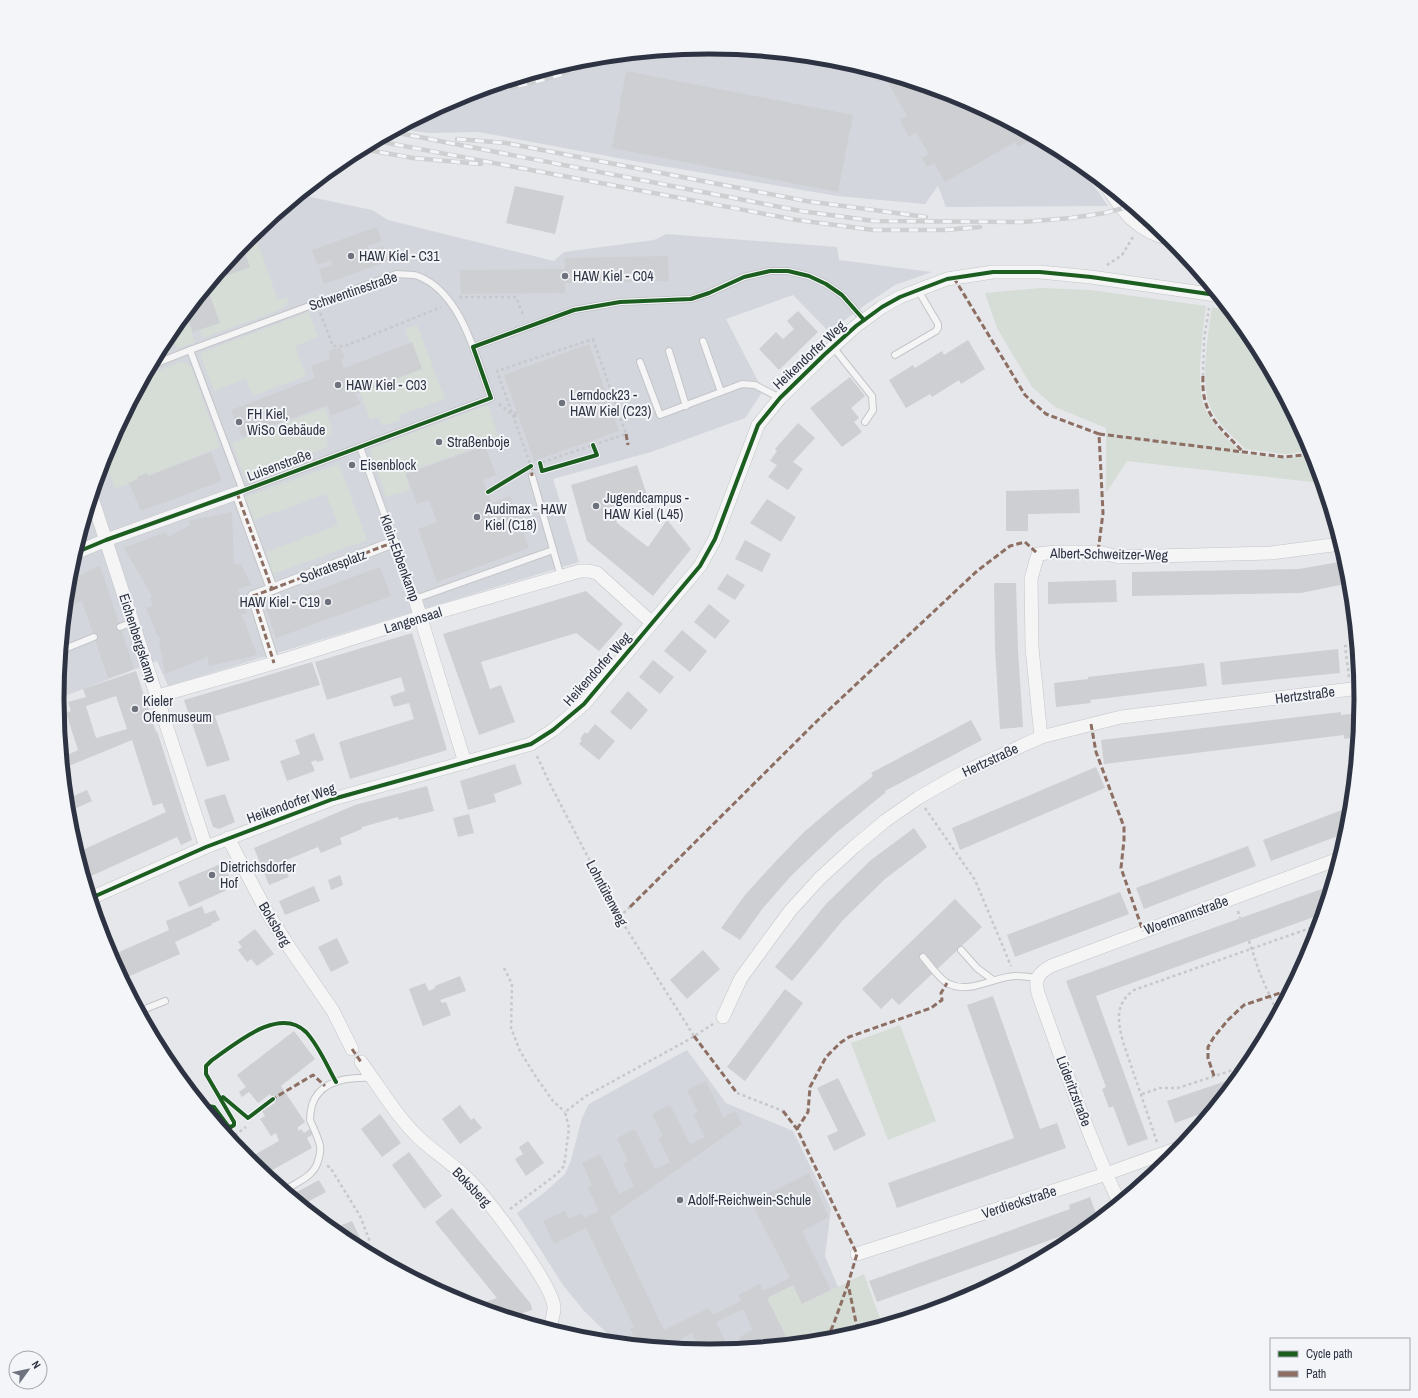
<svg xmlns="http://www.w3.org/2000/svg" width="1418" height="1398" viewBox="0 0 1418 1398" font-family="'Archivo Narrow',sans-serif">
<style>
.built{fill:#d4d6dd}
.green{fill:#d5ddd6}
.building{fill:#cecfd2;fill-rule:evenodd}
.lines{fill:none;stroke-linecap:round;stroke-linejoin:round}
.service-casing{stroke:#c3c5c8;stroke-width:8}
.pedestrian-casing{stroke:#c3c5c8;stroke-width:12}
.minor-casing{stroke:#c3c5c8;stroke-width:14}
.path{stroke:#c6c8cb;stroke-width:2.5;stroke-dasharray:3 3;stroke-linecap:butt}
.service{stroke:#f5f5f6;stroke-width:6}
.pedestrian{stroke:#f5f5f6;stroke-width:10}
.minor{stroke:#f5f5f6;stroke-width:13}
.rail-casing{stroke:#cecfd1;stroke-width:4.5}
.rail{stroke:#f4f5f8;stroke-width:3;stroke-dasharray:9;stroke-linecap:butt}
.quiet{stroke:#8d6e63;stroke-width:3;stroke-dasharray:6 3;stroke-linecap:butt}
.cycleway-casing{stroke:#f4f5f8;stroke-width:6}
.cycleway{stroke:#1b5e20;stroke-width:4}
.poi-dot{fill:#6d727d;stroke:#f4f5f8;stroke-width:1.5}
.labels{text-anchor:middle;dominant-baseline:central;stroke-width:4;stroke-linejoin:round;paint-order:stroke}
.poi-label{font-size:14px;fill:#2d3342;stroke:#f4f5f8;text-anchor:start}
.street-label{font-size:14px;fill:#2d3342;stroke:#f4f5f8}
.rim{fill:none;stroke:#2d3342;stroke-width:5}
</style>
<rect width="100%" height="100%" fill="#e5e7ea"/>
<g class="built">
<polygon points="709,47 836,60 959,97 1071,157 1078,163 1108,206 946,207 938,186 925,204 837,196 634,161 479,132 429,133 400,129 460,97 582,59"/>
<polygon points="301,195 372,210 388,220 554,261 564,252 654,240 666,234 837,247 839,260 932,272 895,285 865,305 829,332 793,295 726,319 763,391 745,418 651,452 553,479 579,562 168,686 157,661 57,699 70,572 107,449 167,337 248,238"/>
<polygon points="687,1050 726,1103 793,1131 831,1209 825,1256 838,1287 802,1304 789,1343 709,1351 616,1342 584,1311 563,1285 517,1213 545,1192 565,1174 571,1160 582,1118 589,1104"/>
</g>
<g class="green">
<polygon points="254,233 278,300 288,297 287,305 279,310 203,338 200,330 220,322 207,288 212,281 250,267 242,245"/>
<path d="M1041,288L1090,290L1206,306C1203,331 1195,387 1205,409C1212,425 1230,441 1242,454L1285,458L1313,455L1321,483L1127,461L1106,493V428L1055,407L1032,387L997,328L985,293Z"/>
<path d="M1212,307L1230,311L1251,337L1312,451L1285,454L1245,449C1233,436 1216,423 1210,406C1200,384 1208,332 1212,307Z"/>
<polygon points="309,312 318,337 295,346 306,376 252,396 246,379 214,391 200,353"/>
<polygon points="186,314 195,342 177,349 173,338 167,341 170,352 156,357 167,337"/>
<polygon points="417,325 445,399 399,415 401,420 382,426 379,417 370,420 360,392 422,369 412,342 410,343 405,329"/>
<polygon points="180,362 186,363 191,367 220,447 115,489 104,457 107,449 146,376"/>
<polygon points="488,405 499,439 405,473 410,490 386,497 370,449"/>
<polygon points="325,408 333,434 326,437 328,447 245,478 232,443"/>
<polygon points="339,464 367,540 273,574 266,552 338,525 326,494 254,520 245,497"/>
<polygon points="900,1025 936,1121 888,1140 851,1043"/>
<polygon points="864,1274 882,1324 836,1339 789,1343 767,1298 793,1285 803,1304"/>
</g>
<g class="building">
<polygon points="871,70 959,97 1035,137 1018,147 1015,142 945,182 934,163 927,167 922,158 929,154 916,132 909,137 900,120 907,116 885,77 878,82"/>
<polygon points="626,71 853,115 838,192 612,148"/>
<polygon points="515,186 564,196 555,234 506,223"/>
<polygon points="377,227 382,241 368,246 370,251 384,246 389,261 324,284 319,269 332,265 331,260 317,265 312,250"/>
<polygon points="242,245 250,267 212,281 228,262"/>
<polygon points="668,256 669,281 565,283 565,293 461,294 460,270 565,269 565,258"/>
<polygon points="207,288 220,323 193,332 186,313"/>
<polygon points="798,311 818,332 779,370 759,349 776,332 783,339 794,329 787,321"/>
<polygon points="968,340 985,369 961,384 959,380 932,397 930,394 906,408 889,380 913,365 915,368 942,351 944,355"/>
<polygon points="412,342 422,369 355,394 361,404 331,416 328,405 242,437 231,410 315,378 311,366 330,359 328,351 340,347 345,358 341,360 344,368"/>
<polygon points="589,344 619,431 534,461 504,375"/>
<polygon points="850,377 865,396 851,408 859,418 854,422 862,432 842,447 810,408"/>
<polygon points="798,423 815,438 793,462 803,469 788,490 768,477 777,465 770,461 777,451 775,449"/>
<polygon points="485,446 496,475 483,480 492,503 510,496 529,548 437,582 418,529 437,522 429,500 417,504 406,474"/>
<polygon points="211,452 222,481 141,511 129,483 138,479 137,477 147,473 148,476"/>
<polygon points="637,465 647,495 612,507 617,523 648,547 667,520 691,549 653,596 587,541 571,485"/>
<polygon points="1079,489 1080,513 1028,514 1028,531 1006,531 1006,491"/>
<polygon points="767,499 796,517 781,542 750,523"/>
<polygon points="232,512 234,564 241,564 251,585 238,589 247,613 241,615 241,617 243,617 257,655 209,666 207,655 205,656 205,658 165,674 159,642 161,641 160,637 158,637 146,608 153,606 150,598 152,596 124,548 166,532 168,537 190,525 189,521"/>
<polygon points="85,520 88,529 82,532"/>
<polygon points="745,540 771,554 762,572 735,559"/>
<polygon points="1345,561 1349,572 1350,583 1301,593 1132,596 1132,572 1299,569"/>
<polygon points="100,566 134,669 108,678 82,601 66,608 69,580"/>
<polygon points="380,567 391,596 276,638 266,609"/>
<polygon points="727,574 745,585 735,600 717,589"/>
<polygon points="1116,580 1117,602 1048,604 1048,582"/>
<polygon points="994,583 1016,583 1018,649 1023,727 1000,729 995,648"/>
<polygon points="586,591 623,624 599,651 576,633 481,662 490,689 501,685 515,722 479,735 443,634"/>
<polygon points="709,604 730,621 715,639 694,622"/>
<polygon points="682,630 707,651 690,672 664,651"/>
<polygon points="412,633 447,750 350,779 339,742 414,719 409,703 394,707 390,696 405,691 401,677 327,700 315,662"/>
<polygon points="1356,648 1358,672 1357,672 1353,649"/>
<polygon points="1338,649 1340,673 1222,685 1220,662"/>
<polygon points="653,660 674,677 660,694 639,677"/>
<polygon points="312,662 320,685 215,716 230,760 207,767 184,700"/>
<polygon points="1204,663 1207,686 1090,700 1091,703 1056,707 1054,683 1088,679 1088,677"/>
<path d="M136,671L156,732L157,731L192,840L181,845L177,837L89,877L93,884L88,886L78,852L166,812L162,803L153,806L132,740L64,768L63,757L78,750L66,713L71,711L68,702L86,697L83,689ZM116,696L127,729L96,738L86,706Z"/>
<polygon points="628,691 648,710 631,730 610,712"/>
<polygon points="1341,712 1341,715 1360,713 1357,737 1344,739 1344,735 1104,764 1101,740"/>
<polygon points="971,720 982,740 885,791 886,792 836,833 791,876 763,908 740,940 721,928 745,895 775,862 804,832 838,803 873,776 871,773"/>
<polygon points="595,724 615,741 599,760 579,744 582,740 580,739 585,732 587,734"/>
<polygon points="314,733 324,760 317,762 316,760 311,762 315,771 287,781 280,761 300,754 295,740"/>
<polygon points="515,764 522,784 494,794 496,802 468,810 460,781"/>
<polygon points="1096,767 1105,788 960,850 952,828"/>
<polygon points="427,786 434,811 399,820 398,817 362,827 362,829 340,838 342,844 321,853 318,847 282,862 289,877 269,885 254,848 355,805"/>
<polygon points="87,790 92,801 70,811 67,806 67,799"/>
<polygon points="225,794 235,822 219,829 213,827 204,800"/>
<polygon points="1350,807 1346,833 1271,861 1263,840"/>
<polygon points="469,814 474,833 458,837 453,818"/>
<polygon points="914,828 927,847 885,879 843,920 792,981 775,967 826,904 871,860"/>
<polygon points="1248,846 1256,866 1144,909 1136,888"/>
<polygon points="223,863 234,887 189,907 178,882"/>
<polygon points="340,875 343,885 331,890 328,880"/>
<polygon points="314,886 320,901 285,915 279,901"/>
<polygon points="1330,886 1322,914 1096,996 1148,1139 1128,1146 1113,1106 1109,1108 1102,1089 1106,1087 1066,981"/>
<polygon points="1120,892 1129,914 1015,957 1007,935"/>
<polygon points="955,899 982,927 899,1005 892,998 881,1009 862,989"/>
<polygon points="202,906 205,914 215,910 220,920 211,924 212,925 175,942 180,954 123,979 110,956 169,930 166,921"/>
<polygon points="255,929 274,954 257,966 251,959 247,962 238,950 242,947 238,942"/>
<polygon points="337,938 349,963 331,972 318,947"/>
<polygon points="703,950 720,969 687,999 670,980"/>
<polygon points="460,976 466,991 440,1000 442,1003 446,1002 451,1015 423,1026 409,989 425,983 429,991 435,988 435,986"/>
<polygon points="785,989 803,1003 745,1081 727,1067"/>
<polygon points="993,996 1040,1129 1057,1123 1066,1148 897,1208 888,1183 1014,1138 967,1005"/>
<polygon points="294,1031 315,1059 281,1086 305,1122 298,1127 298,1131 301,1129 304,1133 310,1129 313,1134 307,1138 312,1148 265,1174 247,1159 279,1141 276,1133 271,1136 260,1119 265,1116 262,1111 275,1103 270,1094 258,1103 249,1092 242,1097 239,1092 246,1087 237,1075"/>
<polygon points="1238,1077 1211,1110 1175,1123 1167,1101"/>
<polygon points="838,1078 866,1135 834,1151 827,1136 838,1131 817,1088"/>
<polygon points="706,1081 723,1117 735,1111 742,1124 610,1217 664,1330 709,1308 713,1315 741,1301 738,1295 760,1284 763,1291 790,1278 751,1202 809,1173 829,1217 802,1231 831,1290 802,1304 793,1285 767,1298 789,1343 731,1349 742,1343 739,1337 753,1330 743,1309 716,1322 729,1349 709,1351 700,1350 692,1333 667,1347 641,1344 637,1336 634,1337 630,1329 634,1327 586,1228 554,1244 543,1221 565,1211 569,1219 581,1213 584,1218 599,1211 588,1188 592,1185 582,1163 600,1154 619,1194 634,1186 623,1163 628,1161 617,1138 635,1129 655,1169 670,1162 658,1138 663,1136 652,1114 670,1105 690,1144 705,1137 693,1114 698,1112 687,1090"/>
<polygon points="460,1105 471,1120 474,1118 482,1128 460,1144 442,1119"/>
<polygon points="380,1114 401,1143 382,1157 361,1129"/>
<polygon points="528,1141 544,1163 526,1176 515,1159 523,1154 519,1147"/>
<polygon points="409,1152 442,1196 424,1209 392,1165"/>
<polygon points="319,1180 326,1192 302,1205 291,1195"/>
<polygon points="1090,1197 1098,1219 1079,1234 1078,1230 877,1302 869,1281 1070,1209 1069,1205"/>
<polygon points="452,1208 531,1304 532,1310 511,1317 474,1306 497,1298 435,1222"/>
<polygon points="352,1221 362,1242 354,1245 347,1241 332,1229"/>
</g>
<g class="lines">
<defs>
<g id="service">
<polyline points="703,341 721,392"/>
<polyline points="473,347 574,310 620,302 691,299 709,293 744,277 770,271 788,271 809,276 826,284 842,295 864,320"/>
<polyline points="833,347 872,396 873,410 865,422"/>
<polyline points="190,350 243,491"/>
<polyline points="669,351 686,406"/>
<polyline points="895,355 936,331 938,328 938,324 918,290"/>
<polyline points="640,362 660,415 742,384 755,385 780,398"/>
<path d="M152,365L190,350L396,274C403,275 412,274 418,276C462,293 476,358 491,398L237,493"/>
<polyline points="360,447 415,599 553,550"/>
<polyline points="532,476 561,577"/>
<polyline points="120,627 133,622"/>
<polyline points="62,650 94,637"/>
<polyline points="961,950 977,968 993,980"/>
<path d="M923,957C929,964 940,980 949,984C970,994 993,977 1015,976C1022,976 1030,977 1037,978"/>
<polyline points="140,1011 165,1001"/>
<path d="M285,1190C296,1183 312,1177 317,1164C323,1147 320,1144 314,1129C313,1126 311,1123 310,1120C310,1116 311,1109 312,1105C320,1080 348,1077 371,1078"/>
</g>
<g id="pedestrian">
<polyline points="237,493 272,589 253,596 274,663"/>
<polyline points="272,589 394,542"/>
</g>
<g id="minor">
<path d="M1106,185C1123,212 1138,233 1171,239"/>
<polyline points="92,498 206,847"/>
<polyline points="75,553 106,540 237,493"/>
<polyline points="415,599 465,763"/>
<polyline points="158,696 274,663 421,617 580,571 589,571 597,573 652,623"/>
<polyline points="1041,737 1032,648 1031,579 1038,554 1056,552 1098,552 1119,557 1271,553 1340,544"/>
<polyline points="228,838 267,912 289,947 333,1011 352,1049"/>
<polyline points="91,898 206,847 333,799 531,744 553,730 584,704 700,566 715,539 758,425 780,398 824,355 856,326 882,307 900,297 947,279 993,272 1040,272 1091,277 1216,295"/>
<polyline points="723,1017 741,978 790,911 820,878 854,847 885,821 918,798 958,775 1041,737 1121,717 1360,688"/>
<path d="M361,1062C380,1088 397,1117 420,1139C436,1153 454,1165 469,1180C487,1198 554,1286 554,1308C554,1314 551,1322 550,1329"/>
<path d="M1119,1202C1087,1134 1063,1063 1038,993C1034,978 1039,973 1051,966L1338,859"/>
<polyline points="857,1254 1106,1174 1181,1147"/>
</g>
</defs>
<use href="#service" class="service-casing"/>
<use href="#pedestrian" class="pedestrian-casing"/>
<use href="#minor" class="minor-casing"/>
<g class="path">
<polyline points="1107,265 1122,255 1133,237"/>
<polyline points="459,297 516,297 524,317"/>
<polyline points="320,313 333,346 345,346 441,307"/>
<polygon points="593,339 626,434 531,466 497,371"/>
<polyline points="1203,376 1204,340 1209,308"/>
<polyline points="499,404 513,415 518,414"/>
<polyline points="517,412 513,415 519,417"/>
<polyline points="1349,677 1345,646 1356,644"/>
<polyline points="537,756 549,782 619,917 694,1036"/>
<polyline points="925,808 975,880 1011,966"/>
<polyline points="1238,911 1240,918"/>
<polyline points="619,917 630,907"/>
<polyline points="1249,941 1260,974 1277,1012"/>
<polyline points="504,968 512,984 511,1028 520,1051 536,1077 553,1101 565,1112"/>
<polyline points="737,1093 783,1111"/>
<polyline points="1142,1094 1160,1088 1178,1088 1248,1065"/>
<polyline points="230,1139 246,1127"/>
<path d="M1157,1142L1123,1042C1118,1022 1114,1004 1134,990L1319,925"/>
<polyline points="327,1166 330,1167 360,1216 369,1239 367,1249 364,1250"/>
<polyline points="510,1209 557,1174 564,1166 569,1128 565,1112 586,1096 688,1040 713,1024"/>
</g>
<use href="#service" class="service"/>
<use href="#pedestrian" class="pedestrian"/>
<use href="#minor" class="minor"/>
<defs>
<g id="rail">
<path d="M465,95C510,89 561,79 601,58"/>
<polyline points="393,132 801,211 874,221 1022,222 1071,218 1105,213 1131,206"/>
<polyline points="457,139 506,143 806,201 926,217"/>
<polyline points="377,141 797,220 874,230 945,230 980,227"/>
<polyline points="362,149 413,158 481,164"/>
</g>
</defs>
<use href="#rail" class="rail-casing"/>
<use href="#rail" class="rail"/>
<g class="quiet">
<polyline points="954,278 1025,395 1046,414 1099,434 1103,513 1098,552"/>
<path d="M1203,376C1201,415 1219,426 1243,452"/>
<polyline points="626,434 628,445"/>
<polyline points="1099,434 1284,457 1313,454"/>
<polyline points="529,467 531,466 532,476"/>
<polyline points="237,493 272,589 253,596 274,663"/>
<polyline points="272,589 394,542"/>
<polyline points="1091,724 1096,752 1124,827 1124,840 1121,868 1143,931"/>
<polyline points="630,907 817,721 977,571 1010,546 1025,542 1038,554"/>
<polyline points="694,1036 737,1093"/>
<polyline points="352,1049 361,1062"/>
<polyline points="1214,1076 1208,1058 1208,1047 1214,1037 1228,1020 1244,1005 1289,990"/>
<polyline points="271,1100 313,1075 325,1086"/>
<polyline points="783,1111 797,1129 857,1254 848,1284 858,1332"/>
<polyline points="797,1129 808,1112 810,1087 826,1057 840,1043 849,1037 931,1008 942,1000 941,993 947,983"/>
<polyline points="827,1339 834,1323 848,1284"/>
</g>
<defs>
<g id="cycleway">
<polyline points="540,463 542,471 597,455 593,445"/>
<polyline points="488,492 531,466"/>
<polyline points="75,553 106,540 237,493 491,398 473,347 574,310 620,302 691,299 709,293 744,277 770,271 788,271 809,276 826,284 842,295 864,320"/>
<polyline points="91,898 206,847 333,799 531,744 553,730 584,704 700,566 715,539 758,425 780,398 824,355 856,326 882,307 900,297 947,279 993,272 1040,272 1091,277 1216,295"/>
<polyline points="223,1097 248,1118 273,1099"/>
<path d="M205,1107L208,1106L214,1107L228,1126L231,1127L234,1125V1122L206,1074V1066L211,1061C234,1045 279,1005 306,1032C319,1046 327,1066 336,1082"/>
</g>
</defs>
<use href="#cycleway" class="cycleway-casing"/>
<use href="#cycleway" class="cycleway"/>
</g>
<g class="poi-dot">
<circle cx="351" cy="256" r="4"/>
<circle cx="565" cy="276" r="4"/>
<circle cx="338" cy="385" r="4"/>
<circle cx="562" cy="403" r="4"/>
<circle cx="239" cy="422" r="4"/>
<circle cx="439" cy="442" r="4"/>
<circle cx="352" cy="465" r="4"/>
<circle cx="596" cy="506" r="4"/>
<circle cx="477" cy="517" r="4"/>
<circle cx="328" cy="602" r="4"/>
<circle cx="135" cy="709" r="4"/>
<circle cx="212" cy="875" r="4"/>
<circle cx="680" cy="1200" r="4"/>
</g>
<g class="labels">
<g class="poi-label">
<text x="359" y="256">HAW Kiel - C31</text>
<text x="573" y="276">HAW Kiel - C04</text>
<text x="346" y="385">HAW Kiel - C03</text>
<text x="570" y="395">Lerndock23 -<tspan x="570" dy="16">HAW Kiel (C23)</tspan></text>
<text x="247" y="414">FH Kiel,<tspan x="247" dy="16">WiSo Gebäude</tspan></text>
<text x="447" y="442">Straßenboje</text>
<text x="360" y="465">Eisenblock</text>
<text x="604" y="498">Jugendcampus -<tspan x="604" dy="16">HAW Kiel (L45)</tspan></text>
<text x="485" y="509">Audimax - HAW<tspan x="485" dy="16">Kiel (C18)</tspan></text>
<text x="320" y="602" text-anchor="end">HAW Kiel - C19</text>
<text x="143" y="701">Kieler<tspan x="143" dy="16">Ofenmuseum</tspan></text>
<text x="220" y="867">Dietrichsdorfer<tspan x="220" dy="16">Hof</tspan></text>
<text x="688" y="1200">Adolf-Reichwein-Schule</text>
</g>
<g class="street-label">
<text transform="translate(353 291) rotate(-19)">Schwentinestraße</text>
<text transform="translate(809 355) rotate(-43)">Heikendorfer Weg</text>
<text transform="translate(279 465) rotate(-20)">Luisenstraße</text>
<text transform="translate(1109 554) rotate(1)">Albert-Schweitzer-Weg</text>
<text transform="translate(400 558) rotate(70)">Klein-Ebbenkamp</text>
<text transform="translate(333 566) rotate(-21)">Sokratesplatz</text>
<text transform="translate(413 620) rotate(-17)">Langensaal</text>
<text transform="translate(138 638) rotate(72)">Eichenbergskamp</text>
<text transform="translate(597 669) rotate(-48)">Heikendorfer Weg</text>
<text transform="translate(1305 695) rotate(-7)">Hertzstraße</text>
<text transform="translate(990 760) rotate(-25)">Hertzstraße</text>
<text transform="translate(291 803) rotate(-20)">Heikendorfer Weg</text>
<text transform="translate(607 893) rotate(62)">Lohntütenweg</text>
<text transform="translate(1186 915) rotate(-20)">Woermannstraße</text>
<text transform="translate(275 924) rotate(59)">Boksberg</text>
<text transform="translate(1074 1091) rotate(69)">Lüderitzstraße</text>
<text transform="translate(472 1187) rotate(46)">Boksberg</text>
<text transform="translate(1019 1202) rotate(-18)">Verdieckstraße</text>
</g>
</g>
<path d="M0 0H1418V1398H0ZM64 699a645 645 0 1 1 1290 0a645 645 0 1 1-1290 0Z" fill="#f4f5f8" fill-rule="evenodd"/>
<path class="rim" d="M64 699a645 645 0 1 1 1290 0a645 645 0 1 1-1290 0Z"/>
<rect x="1270" y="1338" width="140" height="52" fill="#f4f5f8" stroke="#a4a7af"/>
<rect x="1278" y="1351" width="20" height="6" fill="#1b5e20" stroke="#a4a7af"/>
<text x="1306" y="1358" font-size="12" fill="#2d3342">Cycle path</text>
<rect x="1278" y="1371" width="20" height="6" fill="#8d6e63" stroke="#a4a7af"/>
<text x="1306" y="1378" font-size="12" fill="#2d3342">Path</text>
<g transform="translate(28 1370) rotate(57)"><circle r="19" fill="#f4f5f8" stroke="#a4a7af"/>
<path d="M0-3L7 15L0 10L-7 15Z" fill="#6d727d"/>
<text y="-6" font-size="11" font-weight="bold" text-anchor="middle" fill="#2d3342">N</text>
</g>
</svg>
